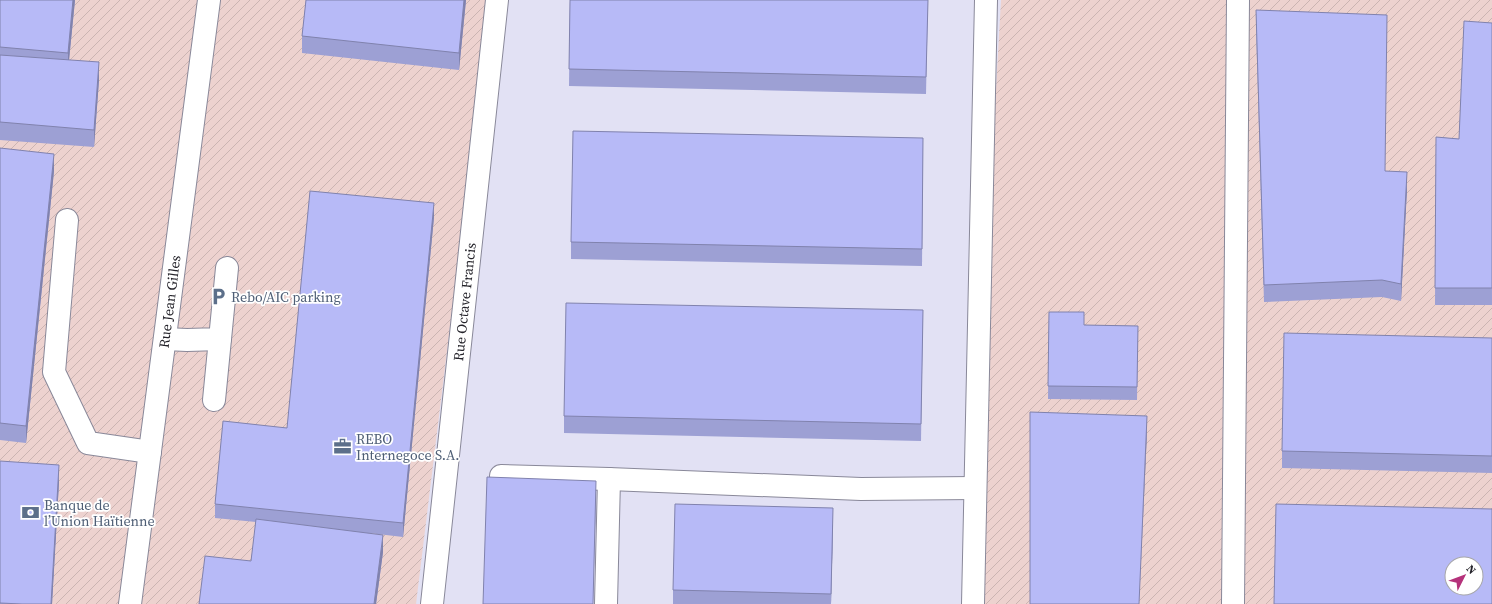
<svg xmlns="http://www.w3.org/2000/svg" width="1492" height="604" viewBox="0 0 1492 604" font-family="'Source Serif 4',serif">
<style>
.industrial{fill:url(#industrial-furrows);fill-rule:evenodd}
.lines{fill:none;stroke-linecap:round;stroke-linejoin:round}
.minor-casing{stroke:#898899;stroke-width:24}
.minor{stroke:#fff;stroke-width:22}
.wall{fill:#9da0d4}
.shaded-wall{fill:#8082ad}
.building{fill:#b7baf7;stroke:#8082ad;fill-rule:evenodd}
.labels{text-anchor:middle;dominant-baseline:central;stroke-width:3.5;stroke-linejoin:round;paint-order:stroke}
.service-label{font-size:14px;fill:#4e5e75;stroke:#fff;text-anchor:start}
.street-label{font-size:14px;fill:#24232a;stroke:#fff}
</style>
<defs>
<pattern id="industrial-furrows" width="10" height="10" patternUnits="userSpaceOnUse"><rect width="10" height="10" fill="#edd2cf"/><path d="M-1 1l2-2M0 10L10 0M9 11l2-2" fill="none" stroke="#cbb4b2"/></pattern>
</defs>
<rect width="100%" height="100%" fill="#e2e1f4"/>
<g class="industrial">
<polygon points="0,0 490,0 416,604 0,604"/>
<path d="M1001,0H1492V604H967ZM1452,564H1476V588H1452Z"/>
</g>
<g class="lines">
<defs>
<g id="minor">
<polyline points="67,220 54,372 88,443 150,452"/>
<polyline points="165,339 187,340 220,339 227,268"/>
<polyline points="214,400 220,339"/>
<polyline points="501,476 609,479 861,489 975,488"/>
<path id="s1" d="M130,604L209,0"/>
<path id="s2" d="M432,604L497,0"/>
<polyline points="606,604 609,479"/>
<polyline points="973,604 986,0"/>
<polyline points="1233,604 1238,0"/>
</g>
</defs>
<use href="#minor" class="minor-casing"/>
<use href="#minor" class="minor"/>
</g>
<g class="wall">
<polygon points="0,0 75,0 69,60 99,80 94,147 0,140"/>
<polygon points="306,0 466,0 459,70 302,53 302,36"/>
<polygon points="570,0 928,0 926,94 569,86"/>
<polygon points="1256,10 1385,171 1407,189 1401,301 1382,297 1264,302 1256,27"/>
<polygon points="1492,23 1492,305 1435,305 1436,137 1459,139"/>
<polygon points="923,138 922,266 571,259 571,242"/>
<polygon points="0,148 54,171 26,443 0,440"/>
<polygon points="434,217 403,537 369,533 383,552 376,604 199,604 251,561 256,522 215,518 215,504 287,428"/>
<polygon points="923,310 921,441 564,433 564,416"/>
<polygon points="1049,312 1084,325 1138,326 1137,400 1048,399"/>
<polygon points="1492,338 1492,473 1282,468 1282,451"/>
<polygon points="0,461 59,482 52,604 0,604"/>
<polygon points="833,525 831,604 673,604 673,590"/>
</g>
<g class="shaded-wall">
<polygon points="73,0 75,0 68,70 68,53"/>
<polygon points="464,0 466,0 459,70 459,53"/>
<polygon points="99,62 99,80 94,147 94,130"/>
<polygon points="54,154 54,171 26,443 26,426"/>
<polygon points="1407,172 1407,189 1401,301 1401,284"/>
<polygon points="434,203 434,217 403,537 403,523"/>
<polygon points="1147,416 1147,433 1139,604"/>
<polygon points="59,465 59,482 52,604 51,604"/>
<polygon points="596,481 596,498 593,604"/>
<polygon points="833,508 833,525 831,604 831,594"/>
<polygon points="383,535 383,552 376,604 374,604"/>
</g>
<g class="building">
<polygon points="0,0 73,0 68,53 0,47"/>
<polygon points="306,0 464,0 459,53 302,36"/>
<polygon points="570,0 928,0 926,77 569,69"/>
<polygon points="1256,10 1387,15 1385,171 1407,172 1401,284 1382,280 1264,285"/>
<polygon points="1464,21 1492,23 1492,288 1435,288 1436,137 1459,139"/>
<polygon points="0,55 99,62 94,130 0,122"/>
<polygon points="573,131 923,138 922,249 571,242"/>
<polygon points="0,148 54,154 26,426 0,423"/>
<polygon points="310,191 434,203 403,523 215,504 223,421 287,428"/>
<polygon points="566,303 923,310 921,424 564,416"/>
<polygon points="1049,312 1084,312 1084,325 1138,326 1137,387 1048,386"/>
<polygon points="1284,333 1492,338 1492,456 1282,451"/>
<polygon points="1030,412 1147,416 1139,604 1030,604"/>
<polygon points="0,461 59,465 51,604 22,604 0,603"/>
<polygon points="487,477 596,481 593,604 483,604"/>
<polygon points="675,504 833,508 831,594 673,590"/>
<path d="M1276,504L1492,509V604H1274ZM1452,564H1476V588H1452Z"/>
<polygon points="256,519 383,535 374,604 199,604 205,556 251,561"/>
</g>
<defs>
<symbol id="parking-bare" viewBox="-9 -9 18 18"><path d="M-3.5-5.5H1a3.5 3.5 0 0 1 0 7H-1V5.5H-3.5ZM-1-3.4V-.6H.8a1.4 1.4 0 0 0 0-2.8Z" fill="#5c6f8a" stroke="#fff" stroke-width="2.5" paint-order="stroke"/></symbol>
<symbol id="office-bare" viewBox="-9 -9 18 18"><path d="M-6-3h4V-5.5h4V-3h4V5H-6ZM-1-4.5V-3h2v-1.5ZM-6 0V1H6V0Z" fill="#5c6f8a" stroke="#fff" stroke-width="2.5" paint-order="stroke"/></symbol>
<symbol id="bank-bare" viewBox="-9 -9 18 18"><path d="M-6-4H6V4H-6ZM0-2.3a2.3 2.3 0 1 0 0 4.6a2.3 2.3 0 1 0 0-4.6Z" fill="#5c6f8a" stroke="#fff" stroke-width="2.5" paint-order="stroke"/></symbol>
</defs>
<g fill-rule="evenodd">
<use href="#parking-bare" x="206" y="284" width="25" height="25"/>
<use href="#office-bare" x="330" y="434" width="25" height="25"/>
<use href="#bank-bare" x="18" y="500" width="25" height="25"/>
</g>
<g class="labels">
<g class="service-label">
<text x="231" y="297">Rebo/AIC parking</text>
<text x="356" y="439">REBO<tspan x="356" dy="16">Internegoce S.A.</tspan></text>
<text x="44" y="505">Banque de<tspan x="44" dy="16">l’Union Haïtienne</tspan></text>
</g>
<g class="street-label">
<text stroke="none"><textPath href="#s1" startOffset="305">Rue Jean Gilles</textPath></text>
<text stroke="none"><textPath href="#s2" startOffset="304">Rue Octave Francis</textPath></text>
</g>
</g>
<g transform="translate(1464 576) rotate(48)"><circle r="19" fill="#ffffff" stroke="#a7a7aa"/>
<path d="M0-3L7 15L0 10L-7 15Z" fill="#b5327b"/>
<text y="-6" font-size="11" font-weight="bold" text-anchor="middle" fill="#24232a">N</text>
</g>
</svg>
